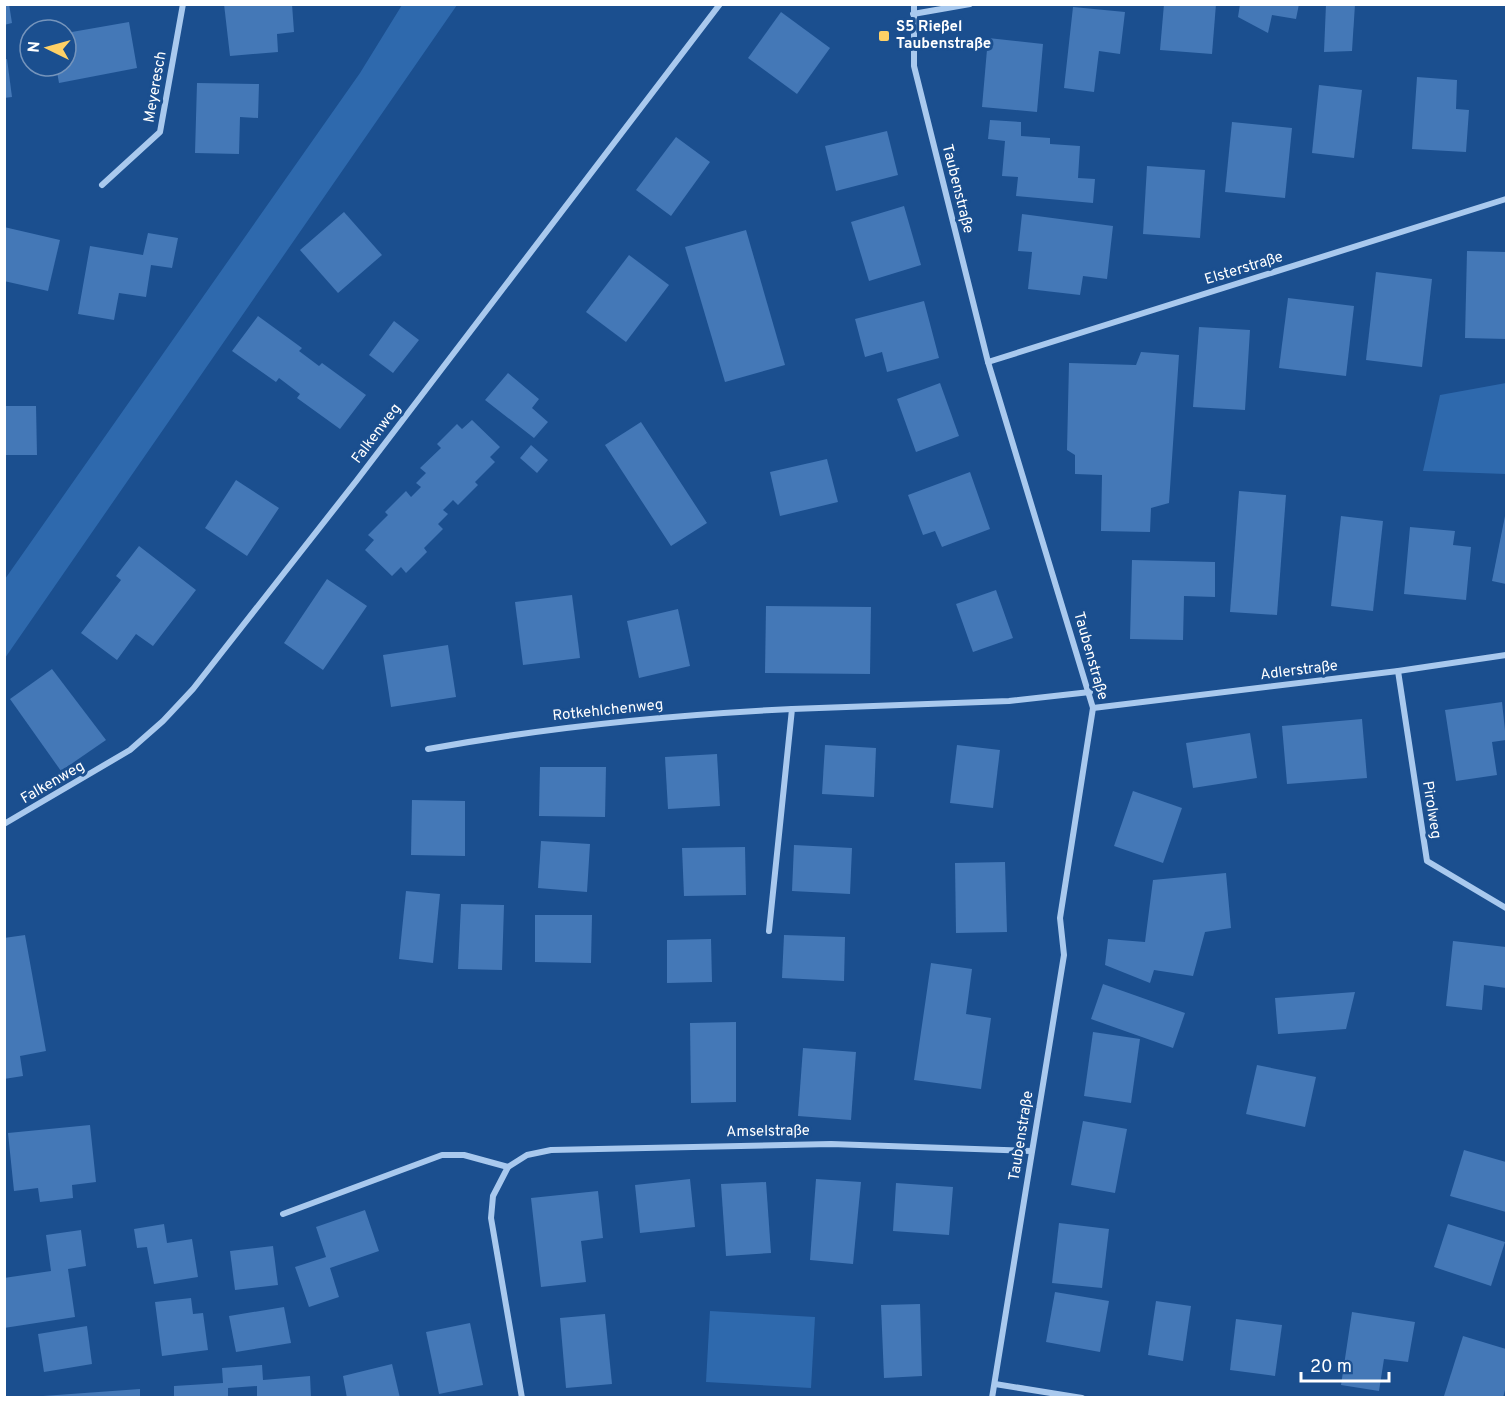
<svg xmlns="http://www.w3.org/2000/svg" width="1511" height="1402" viewBox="0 0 1511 1402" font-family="Overpass,sans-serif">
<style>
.green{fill:#2e69ad}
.building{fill:#4478b7}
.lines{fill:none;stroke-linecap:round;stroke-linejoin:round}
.street{stroke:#a9c9ee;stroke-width:6}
.poi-dot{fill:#ffd166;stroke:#1b4f8f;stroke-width:2}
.labels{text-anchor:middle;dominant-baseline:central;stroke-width:6;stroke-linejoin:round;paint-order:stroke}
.poi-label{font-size:15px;font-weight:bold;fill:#fff;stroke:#1b4f8f;text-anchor:start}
.street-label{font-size:15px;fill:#fff;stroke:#1b4f8f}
</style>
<rect width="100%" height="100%" fill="#1b4f8f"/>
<g class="green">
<polygon points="402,5 457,5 5,658 5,579 360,73"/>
<polygon points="1506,383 1506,474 1423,471 1440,395"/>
<polygon points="710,1311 815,1317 811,1388 706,1382"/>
</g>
<g class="building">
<polygon points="4,4 9,4 12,23 4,25"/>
<polygon points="224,4 292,4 294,32 277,34 278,52 230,56"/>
<polygon points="1164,4 1216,4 1212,54 1160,50"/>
<polygon points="1240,4 1299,4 1296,19 1272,15 1268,33 1238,17"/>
<polygon points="1326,4 1355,4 1352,51 1324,52"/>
<polygon points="1073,7 1125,12 1120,54 1099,51 1094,92 1064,88"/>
<polygon points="781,12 830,48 797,94 748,58"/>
<polygon points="129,22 137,68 59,83 56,66 66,66 66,33"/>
<polygon points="988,38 1043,44 1037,112 982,107"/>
<polygon points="7,59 12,97 4,98 4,60"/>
<polygon points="1417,77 1457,80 1456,109 1469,110 1466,152 1412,149"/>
<polygon points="197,83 259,84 258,118 240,117 239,154 195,153"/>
<polygon points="1319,85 1362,90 1354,158 1312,153"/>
<polygon points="990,120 1021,122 1021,136 1050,138 1050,144 1080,146 1078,178 1095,179 1093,203 1016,196 1018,177 1002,176 1005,141 988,139"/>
<polygon points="1232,122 1292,128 1285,198 1225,192"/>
<polygon points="887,131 898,175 836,191 825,146"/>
<polygon points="676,137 710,162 671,216 636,190"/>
<polygon points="1147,166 1205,170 1200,238 1143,234"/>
<polygon points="904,206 921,265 869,281 851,222"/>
<polygon points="344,212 382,255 338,293 300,250"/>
<polygon points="1022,214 1113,226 1107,279 1083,276 1080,295 1028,289 1032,252 1018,251"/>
<polygon points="4,227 60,240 48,291 4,281"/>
<polygon points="746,230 785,365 725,382 685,247"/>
<polygon points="148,233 178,238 172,268 151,265 146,297 119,293 114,320 78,314 90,246 143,255"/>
<polygon points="1467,251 1506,252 1506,339 1465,338"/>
<polygon points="629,255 669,285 626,342 586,312"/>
<polygon points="1376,272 1432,279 1422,367 1366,360"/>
<polygon points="1288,298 1354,306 1346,376 1279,368"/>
<polygon points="924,301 939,358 887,372 882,352 865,357 855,319"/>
<polygon points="258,316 302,348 299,351 319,366 322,363 366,395 340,429 297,398 300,394 279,378 276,382 232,351"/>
<polygon points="394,321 419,340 393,373 369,355"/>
<polygon points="1199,327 1250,330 1245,410 1193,407"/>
<polygon points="1141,352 1179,355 1169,503 1151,508 1150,532 1101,531 1102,475 1075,474 1075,455 1067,450 1069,363 1136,365"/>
<polygon points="508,373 539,399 532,408 548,422 534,438 485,400"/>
<polygon points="940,383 959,436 916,452 897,399"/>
<polygon points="4,406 36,406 37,455 4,455"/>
<polygon points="472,420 500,447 490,457 495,462 475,482 478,485 458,505 453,500 443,510 448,514 438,524 443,529 424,548 427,552 406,573 401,567 392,576 365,550 374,540 368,535 388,515 385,512 406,491 411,497 421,487 416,483 426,473 420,468 441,448 437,444 457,424 462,429"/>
<polygon points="641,422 707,523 671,546 605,445"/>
<polygon points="531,445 548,460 537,473 520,458"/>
<polygon points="827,459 838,502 780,516 770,472"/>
<polygon points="970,472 990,529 942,547 935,531 923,535 908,495"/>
<polygon points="236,480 279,508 247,556 205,528"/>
<polygon points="1239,491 1286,495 1277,615 1230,612"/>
<polygon points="1341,516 1383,521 1373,611 1331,606"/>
<polygon points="1505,516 1506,516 1506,584 1492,581"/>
<polygon points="1410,527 1455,531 1453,545 1471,547 1466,600 1404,594"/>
<polygon points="139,546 196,590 153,646 136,634 117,660 81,633 121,580 116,576"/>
<polygon points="1132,560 1215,562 1215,597 1184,596 1183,640 1130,639"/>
<polygon points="327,579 367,606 323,670 284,643"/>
<polygon points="996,590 1013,638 973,652 956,604"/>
<polygon points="572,595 580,658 523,665 515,602"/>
<polygon points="766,606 871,607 870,674 765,673"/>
<polygon points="678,609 690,666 639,678 627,621"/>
<polygon points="448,645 456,697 391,707 383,655"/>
<polygon points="52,669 106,740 61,771 10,699"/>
<polygon points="1502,702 1506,740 1492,742 1497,775 1456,781 1445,710"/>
<polygon points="1362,719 1367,778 1287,784 1282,726"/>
<polygon points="1250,733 1257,778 1193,788 1186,743"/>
<polygon points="825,745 876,748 874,797 822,794"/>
<polygon points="957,745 1000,750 993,808 950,803"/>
<polygon points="717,754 720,806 668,809 665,757"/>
<polygon points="540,767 606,767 605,817 539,816"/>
<polygon points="1133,791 1182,808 1163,863 1114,846"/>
<polygon points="412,800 465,801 465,856 411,855"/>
<polygon points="541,841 590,844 587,892 538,888"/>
<polygon points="794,845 852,848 850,894 792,891"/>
<polygon points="745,847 746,895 684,896 682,848"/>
<polygon points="1005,862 1007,932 956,933 955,863"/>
<polygon points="1226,873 1231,928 1205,932 1193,976 1154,970 1150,983 1105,965 1108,939 1145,942 1153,880"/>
<polygon points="406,891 440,894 433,963 399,959"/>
<polygon points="461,904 504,905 502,970 458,969"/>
<polygon points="535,915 592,915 591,963 535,962"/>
<polygon points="25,935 46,1051 20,1056 23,1076 4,1079 4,938"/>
<polygon points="784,935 845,937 844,981 782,978"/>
<polygon points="711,939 712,982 667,983 667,940"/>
<polygon points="1453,941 1506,947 1506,988 1484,985 1482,1010 1446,1006"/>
<polygon points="931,963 972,969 966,1014 991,1018 981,1089 914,1080"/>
<polygon points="1103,984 1185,1013 1173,1048 1091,1019"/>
<polygon points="1355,992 1346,1029 1278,1034 1275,998"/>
<polygon points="736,1022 736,1102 691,1103 690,1023"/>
<polygon points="1093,1032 1140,1039 1131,1103 1084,1096"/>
<polygon points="803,1048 856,1052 851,1120 798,1116"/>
<polygon points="1257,1065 1316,1077 1305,1127 1246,1114"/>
<polygon points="1083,1121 1127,1129 1115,1193 1071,1185"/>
<polygon points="90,1125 96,1182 72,1185 73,1198 40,1202 38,1188 14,1191 8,1133"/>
<polygon points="1464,1150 1506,1162 1506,1212 1450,1196"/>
<polygon points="690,1179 695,1227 640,1233 635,1185"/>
<polygon points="816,1179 861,1182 853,1264 810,1260"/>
<polygon points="766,1182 771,1253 726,1256 721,1184"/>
<polygon points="896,1183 953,1187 949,1235 893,1231"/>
<polygon points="598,1191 603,1238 581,1241 586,1282 541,1287 531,1198"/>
<polygon points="365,1210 379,1251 330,1268 339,1297 309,1307 295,1267 326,1257 316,1227"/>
<polygon points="1059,1223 1109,1229 1102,1288 1052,1283"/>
<polygon points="164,1224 167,1243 192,1239 198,1277 154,1284 147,1247 137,1248 134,1229"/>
<polygon points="1448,1224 1505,1242 1491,1286 1434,1267"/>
<polygon points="81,1230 86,1266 68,1269 75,1317 4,1328 4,1278 51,1271 46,1235"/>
<polygon points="273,1246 278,1285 235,1290 230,1251"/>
<polygon points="1055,1292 1109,1301 1100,1352 1046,1342"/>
<polygon points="191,1298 193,1314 203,1313 208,1350 162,1356 155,1302"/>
<polygon points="1156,1301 1191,1306 1183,1361 1148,1355"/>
<polygon points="920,1304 922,1376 884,1378 881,1305"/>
<polygon points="284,1307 291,1343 236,1352 229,1316"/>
<polygon points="1352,1312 1415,1322 1408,1362 1384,1359 1379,1391 1341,1385"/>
<polygon points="605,1314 612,1384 566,1388 560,1318"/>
<polygon points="1236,1319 1282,1325 1275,1376 1230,1370"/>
<polygon points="470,1323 483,1385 439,1394 426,1332"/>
<polygon points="87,1326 92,1364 44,1372 38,1334"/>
<polygon points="1463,1336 1506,1349 1506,1386 1503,1398 1444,1396"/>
<polygon points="392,1364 400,1398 347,1398 343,1376"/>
<polygon points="262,1365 263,1380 310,1376 311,1398 257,1398 257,1386 228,1388 228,1398 174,1398 174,1386 223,1383 222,1368"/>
<polygon points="140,1389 140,1398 43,1398 43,1396"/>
</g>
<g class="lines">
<g class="street">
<polyline points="914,4 914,66 988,362 1093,708 1060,918 1064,955 992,1398"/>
<polyline points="913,14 970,4"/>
<polyline points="102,185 160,132 183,4"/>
<polyline points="988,362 1506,199"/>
<polyline points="1398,671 1427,861 1506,908"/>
<polyline points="1093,708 1398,671 1506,655"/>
<path d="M428,749C549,727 669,715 792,709"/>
<polyline points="4,824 130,750 163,721 193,689 357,480 720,4"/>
<polyline points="769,931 792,709 1009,701 1090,692"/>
<polyline points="508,1167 493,1196 491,1218 522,1398"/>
<polyline points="283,1214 442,1155 464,1155 508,1167 527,1155 551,1150 831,1144 1031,1151"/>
<polyline points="995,1384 1082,1398"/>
</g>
</g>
<rect class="poi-dot" x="878" y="30" width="12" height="12" rx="3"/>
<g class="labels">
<g class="poi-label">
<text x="896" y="27">S5 Rießel<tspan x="896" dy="17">Taubenstraße</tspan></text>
</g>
<g class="street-label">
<text transform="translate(156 87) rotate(-80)">Meyeresch</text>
<text transform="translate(957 189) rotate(76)">Taubenstraße</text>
<text transform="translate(1244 269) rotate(-17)">Elsterstraße</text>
<text transform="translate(377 434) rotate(-53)">Falkenweg</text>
<text transform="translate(1090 656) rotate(74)">Taubenstraße</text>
<text transform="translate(1299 671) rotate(-7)">Adlerstraße</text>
<text transform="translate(608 711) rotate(-6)">Rotkehlchenweg</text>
<text transform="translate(53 783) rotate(-30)">Falkenweg</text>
<text transform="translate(1431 810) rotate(81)">Pirolweg</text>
<text transform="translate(768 1132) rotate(-1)">Amselstraße</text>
<text transform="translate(1022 1136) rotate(-81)">Taubenstraße</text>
</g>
</g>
<rect width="1511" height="1402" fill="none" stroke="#ffffff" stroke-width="12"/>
<g transform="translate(48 48) rotate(275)"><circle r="28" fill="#1b4f8f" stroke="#7695bc" stroke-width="1.5"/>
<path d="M0-4.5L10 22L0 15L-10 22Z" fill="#ffd166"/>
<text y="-9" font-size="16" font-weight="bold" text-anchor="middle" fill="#ffffff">N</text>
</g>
<path d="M1301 1372v9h88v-9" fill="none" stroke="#ffffff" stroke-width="3"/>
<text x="1310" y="1372" font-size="18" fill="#ffffff" stroke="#1b4f8f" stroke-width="4.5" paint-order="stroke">20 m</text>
</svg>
